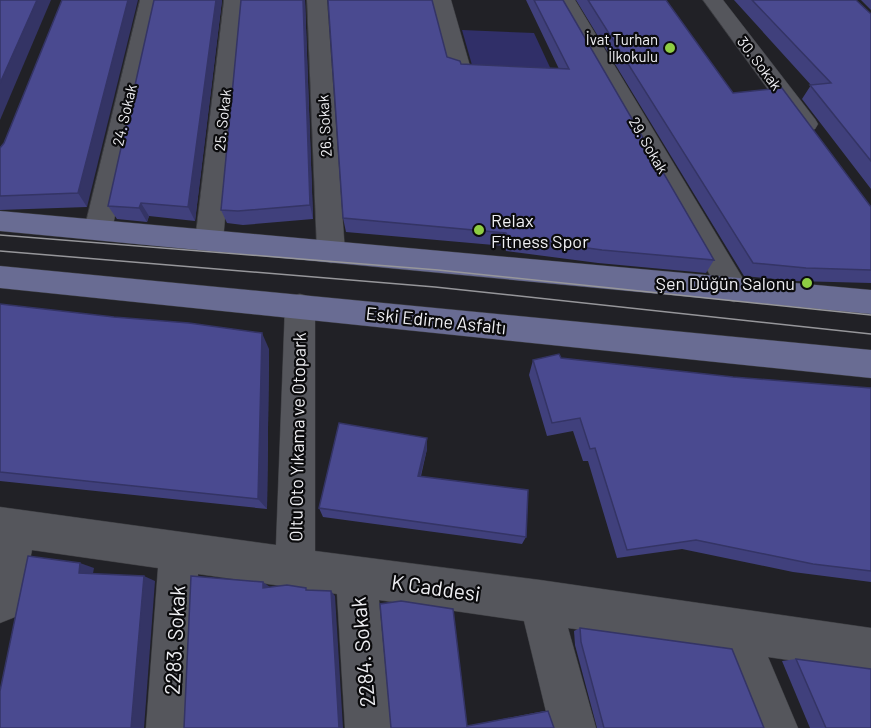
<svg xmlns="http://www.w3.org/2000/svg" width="871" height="728" viewBox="0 0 871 728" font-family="Barlow,sans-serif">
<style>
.green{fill:#302f68}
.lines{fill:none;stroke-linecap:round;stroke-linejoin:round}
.minor-casing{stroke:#3c3d41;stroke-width:1}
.major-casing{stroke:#3c3d41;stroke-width:1}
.minor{fill:#55565c;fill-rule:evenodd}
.major{fill:#696c93;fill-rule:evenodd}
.tram{stroke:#96969a;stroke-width:1.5}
.wall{fill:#40407c}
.shaded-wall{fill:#343465}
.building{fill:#4a4a90;stroke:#343465;stroke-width:1.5}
.poi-dot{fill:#8ecd43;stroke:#0b0b0d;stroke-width:2}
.labels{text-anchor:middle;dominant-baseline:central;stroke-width:4.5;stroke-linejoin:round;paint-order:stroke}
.far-poi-label{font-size:15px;fill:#efeff3;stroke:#0b0b0d;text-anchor:end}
.far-street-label{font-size:15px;fill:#efeff3;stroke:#0b0b0d}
.poi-label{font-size:18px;fill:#efeff3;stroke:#0b0b0d;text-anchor:start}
.street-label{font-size:18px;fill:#efeff3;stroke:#0b0b0d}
.near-street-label{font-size:21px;fill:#efeff3;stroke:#0b0b0d}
</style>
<rect width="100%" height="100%" fill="#212126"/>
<polygon class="green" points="462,30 534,33 554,76 474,72"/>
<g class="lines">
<defs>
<g id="minor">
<polygon points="140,0 160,0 112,230 108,237 98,240 88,237 84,230"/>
<polygon points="224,0 244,0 223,241 219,248 209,251 199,248 195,241"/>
<polygon points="307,0 327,0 345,252 341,260 331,263 321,260 317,252"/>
<polygon points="431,0 451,0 470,66 467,71 459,73 451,71 448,66"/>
<polygon points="555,0 575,0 745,282 749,290 745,298 734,302 723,298"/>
<polygon points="703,0 723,0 815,119 818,124 815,129 806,132 797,129"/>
<polygon points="300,294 311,297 315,306 315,551 540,580 871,628 871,672 768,657 798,728 752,728 722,650 568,628 596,728 550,728 524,621 379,600 391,728 345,728 337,594 198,574 192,728 146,728 158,568 32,550 21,602 15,617 0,623 0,507 276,545 285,306 289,297"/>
</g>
<g id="major">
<polygon points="0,211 871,290 871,314 0,231"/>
<polygon points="0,266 871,350 871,378 0,288"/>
</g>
</defs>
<use href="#minor" class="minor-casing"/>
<use href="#major" class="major-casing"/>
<use href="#minor" class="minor"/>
<use href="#major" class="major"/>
<g class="tram">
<polyline points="0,235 438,270 871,315"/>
<polyline points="0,251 435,287 871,334"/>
</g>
</g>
<g class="wall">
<polygon points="62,0 87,207 0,210 0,148 4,143"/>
<polygon points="154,0 222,0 195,221 149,216 147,222 117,219 108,206"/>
<polygon points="241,0 305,0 313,219 243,225 227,223 221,210"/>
<polygon points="526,0 563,0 714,260 706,273 598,263 506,251 505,246 346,232 343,218 447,57 461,64 559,69"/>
<polygon points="576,0 666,0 733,93 871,207 871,283 795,281 744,276"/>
<polygon points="734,0 856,0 871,14 871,189 802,99 811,85"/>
<polygon points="861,0 871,0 871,10"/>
<polygon points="0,304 269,349 267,509 0,481"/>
<polygon points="561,358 733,377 871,388 871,582 793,572 682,549 617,558 588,461 583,461 573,431 547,436 529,375 533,360"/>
<polygon points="427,438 427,449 421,476 526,537 522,544 323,517 319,508"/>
<polygon points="580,628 764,728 597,728 575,645 574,631"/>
<polygon points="796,659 871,728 810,728 782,661"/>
<polygon points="544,711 548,711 554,728 391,728 467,726"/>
</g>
<g class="shaded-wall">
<polygon points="37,0 51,0 0,120 0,83"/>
<polygon points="128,0 138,0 87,207 78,193"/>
<polygon points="216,0 222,0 195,221 188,207"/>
<polygon points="303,0 305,0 313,219 310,205"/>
<polygon points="141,203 149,216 147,222 139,208"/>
<polygon points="262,333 269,349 267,509 258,499"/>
<polygon points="427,438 427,449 418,485 418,476"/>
<polygon points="80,563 94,568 92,579 79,573"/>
<polygon points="144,576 155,581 144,728 131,728"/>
<polygon points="263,582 270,587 269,593 263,588"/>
<polygon points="331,591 335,596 343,728 339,728"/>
</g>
<g class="building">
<polygon points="0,0 37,0 0,83"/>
<polygon points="62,0 128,0 78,193 0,196 0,148 4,143"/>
<polygon points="154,0 216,0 188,207 141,203 139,208 108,206"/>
<polygon points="241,0 303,0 310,205 238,211 221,210"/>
<polygon points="328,0 432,0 447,57 460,61 461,64 569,69 534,0 563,0 714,260 602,250 508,237 506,233 343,218"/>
<polygon points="588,0 666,0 733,93 782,88 871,207 871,270 806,268 753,263"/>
<polygon points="752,0 856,0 871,14 871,161 810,85 831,83"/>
<polygon points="0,304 114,317 189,323 262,333 258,499 0,472"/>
<polygon points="559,354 561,358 733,377 871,388 871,571 813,564 696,540 627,550 595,448 590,449 580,418 552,423 533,360"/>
<polygon points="339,423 427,438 418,476 528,490 526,537 319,508"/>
<polygon points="28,556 80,563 79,573 144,576 131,728 0,728 0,691"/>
<polygon points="191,576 263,582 263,588 287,585 306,588 306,590 331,591 339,728 184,728"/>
<polygon points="401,601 453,609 467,726 548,711 554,728 391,728 380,604"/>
<polygon points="580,628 732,649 764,728 604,728 581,642"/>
<polygon points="796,659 871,669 871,728 826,728"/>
</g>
<g class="poi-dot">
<circle cx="670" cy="48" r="6"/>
<circle cx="479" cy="230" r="6"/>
<circle cx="807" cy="283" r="6"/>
</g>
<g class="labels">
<g class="far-poi-label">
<text x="658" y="39">İvat Turhan<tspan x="658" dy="17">İlkokulu</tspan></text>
</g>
<g class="far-street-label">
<text transform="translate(760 63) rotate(53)">30. Sokak</text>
<text transform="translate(124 115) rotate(-77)">24. Sokak</text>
<text transform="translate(222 120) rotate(-84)">25. Sokak</text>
<text transform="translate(324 126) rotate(-93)">26. Sokak</text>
<text transform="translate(649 145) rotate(60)">29. Sokak</text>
</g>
<g class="poi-label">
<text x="491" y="220">Relax<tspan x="491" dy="21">Fitness Spor</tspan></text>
<text x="795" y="283" text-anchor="end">Şen Düğün Salonu</text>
</g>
<g class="street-label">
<text transform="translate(436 320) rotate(6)">Eski Edirne Asfaltı</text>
<text transform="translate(297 437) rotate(-89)">Oltu Oto Yıkama ve Otopark</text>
</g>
<g class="near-street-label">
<text transform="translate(436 587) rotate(8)">K Caddesi</text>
<text transform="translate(174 640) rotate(-87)">2283. Sokak</text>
<text transform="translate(362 652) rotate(-95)">2284. Sokak</text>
</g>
</g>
</svg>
